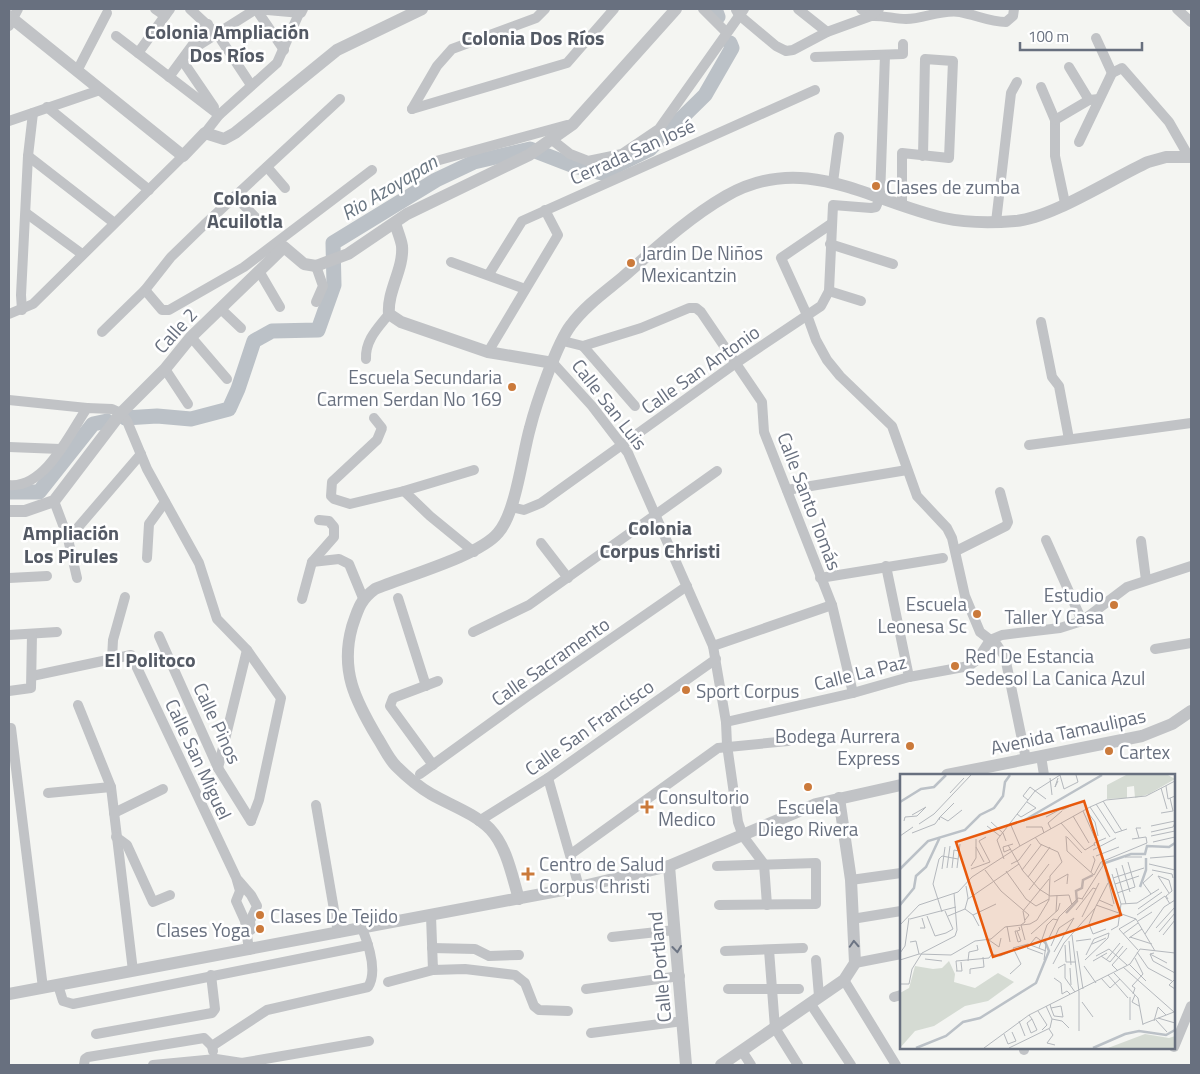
<svg xmlns="http://www.w3.org/2000/svg" width="1200" height="1074" viewBox="0 0 1200 1074" font-family="'Titillium Web',sans-serif">
<style>
.lines{fill:none;stroke-linecap:round;stroke-linejoin:round}
.river{stroke:#bbc1c7;stroke-width:15}
.minor{stroke:#c1c3c6;stroke-width:10}
.tertiary{stroke:#c1c3c6;stroke-width:12}
.oneway{stroke:#6c7483}
.poi-dot{fill:#cb7a3b;stroke:#fff;stroke-width:2}
.labels{text-anchor:middle;dominant-baseline:central;stroke-width:5;stroke-linejoin:round;paint-order:stroke}
.street-label{font-size:19px;fill:#68707f;stroke:#fff}
.poi-label{font-size:19px;fill:#68707f;stroke:#fff;text-anchor:start}
.neighbourhood-label{font-size:20px;font-weight:bold;fill:#545a65;stroke:#fff}
.water-label{font-size:20px;font-style:italic;fill:#697682;stroke:#fff}
.inset-river{fill:none;stroke:#bbc1c7;stroke-width:2.5}
.inset-road{fill:none;stroke:#b4b8bd;stroke-width:1}
.view{fill:#e8590c;fill-opacity:0.15;stroke:#e8590c;stroke-width:2.5}
.inset-edge{fill:none;stroke:#68707f;stroke-width:2.5}
</style>
<rect width="100%" height="100%" fill="#f4f5f2"/>
<g class="lines">
<g class="river">
<polyline points="715,9 718,17"/>
<polyline points="125,418 157,416 191,419 229,409 238,389 254,341 272,331 318,330 334,285 333,243 436,180 474,162 530,149 574,166 602,173 650,149 705,95 732,48 730,43"/>
<polyline points="9,492 39,492 93,424 107,421"/>
</g>
<g class="minor">
<polyline points="155,9 165,16"/>
<polyline points="190,9 218,35 251,85"/>
<polyline points="256,9 284,50"/>
<polyline points="703,9 726,32"/>
<polyline points="798,9 827,32"/>
<path d="M861,9L871,16C883,15 894,19 906,19C924,19 941,9 960,12C976,15 990,22 1006,22L1013,16L1014,9"/>
<polyline points="1177,9 1191,22"/>
<polyline points="736,10 739,15 776,46 786,51 793,50 827,32 871,16 879,9"/>
<polyline points="9,26 18,9"/>
<polyline points="116,36 219,115"/>
<polyline points="1096,38 1112,73"/>
<polyline points="188,52 256,9 301,13 303,9"/>
<polyline points="138,53 170,9"/>
<polyline points="815,57 903,54 903,44"/>
<polyline points="182,60 214,107"/>
<polyline points="1069,67 1089,100"/>
<polyline points="77,71 107,13"/>
<polyline points="169,77 208,24"/>
<polyline points="1041,87 1055,120 1055,156 1065,203"/>
<polyline points="47,107 149,190"/>
<polyline points="412,109 567,63 614,9"/>
<polyline points="412,109 437,66 452,49 536,18 545,9"/>
<polyline points="1055,120 1089,100 1099,99"/>
<polyline points="9,121 100,90"/>
<polyline points="205,133 219,115 277,63 301,9"/>
<polyline points="551,139 570,154 588,161 622,154 659,129 744,9"/>
<polyline points="1079,142 1112,73 1122,68 1169,122 1189,157"/>
<polyline points="28,156 113,222"/>
<polyline points="436,161 567,125"/>
<polyline points="267,167 285,188"/>
<polyline points="833,182 839,137"/>
<polyline points="235,196 257,219"/>
<polyline points="902,205 902,153 949,158 953,61 925,59 923,156"/>
<polyline points="26,213 82,254"/>
<polyline points="996,222 1011,93 1017,82"/>
<polyline points="831,224 781,258 807,315 816,340 827,360 840,376 892,426 917,496 947,528 952,538 965,596 980,632 997,645 1005,657 1026,759"/>
<polyline points="830,244 893,264"/>
<polyline points="451,262 525,289"/>
<polyline points="259,271 280,307"/>
<polyline points="489,274 522,221 815,90"/>
<polyline points="145,290 162,310 169,310 244,267 372,170"/>
<polyline points="829,291 861,301"/>
<polyline points="316,302 323,286 316,266"/>
<polyline points="221,309 241,328"/>
<polyline points="22,310 21,295 28,156 33,113"/>
<polyline points="9,314 33,304 183,156"/>
<polyline points="1041,322 1052,377 1059,386 1069,439"/>
<polyline points="102,332 145,290 171,257 204,225 340,99"/>
<polyline points="191,337 227,379"/>
<polyline points="563,341 583,346 641,328 689,308 696,308 701,312 762,402 764,432 832,605 853,693"/>
<polyline points="583,346 635,406"/>
<polyline points="488,352 558,235 545,210"/>
<path d="M366,359C365,340 378,328 389,314"/>
<polyline points="553,363 592,406 628,453 713,646 726,722 727,745 738,822 743,836 764,864 767,905"/>
<polyline points="165,369 188,404"/>
<polyline points="9,400 87,408"/>
<polyline points="374,418 382,428 377,440 332,482 331,496 334,499 350,504 404,491 474,470"/>
<polyline points="1029,445 1191,423"/>
<polyline points="9,447 60,449"/>
<path d="M9,485C45,489 70,433 87,408L112,409L121,413L127,421L147,469L199,563L217,619L247,650L281,698L259,800L251,821"/>
<polyline points="787,490 907,470"/>
<polyline points="404,491 430,516 474,552"/>
<polyline points="54,501 63,525"/>
<polyline points="511,507 524,510 541,503 736,363 821,306 829,291 833,205 871,208 876,207 880,197 885,55"/>
<polyline points="1046,540 1082,621"/>
<polyline points="1141,541 1146,580"/>
<polyline points="541,543 568,578"/>
<polyline points="956,551 1006,526 1008,522 1000,492"/>
<polyline points="147,558 149,524 165,502"/>
<polyline points="312,562 339,559 349,564 363,598"/>
<polyline points="886,566 909,677"/>
<polyline points="9,578 47,576"/>
<polyline points="77,578 68,539 141,454"/>
<polyline points="820,578 943,558"/>
<polyline points="398,598 426,686"/>
<polyline points="302,599 312,562 334,537 334,527 329,521 319,520"/>
<polyline points="473,632 529,605 717,471"/>
<polyline points="9,635 57,632"/>
<polyline points="159,636 218,768 251,821"/>
<polyline points="713,646 832,605"/>
<polyline points="1155,649 1191,643"/>
<polyline points="112,659 113,640 125,597"/>
<polyline points="32,676 131,655 236,877 240,891 236,901 245,921 249,950"/>
<polyline points="9,691 31,688 32,634"/>
<polyline points="78,705 111,787 133,971"/>
<polyline points="726,722 853,693 909,677 969,666 977,660 990,640 1002,635 1060,628 1082,621 1127,587 1191,566"/>
<polyline points="11,728 43,988"/>
<polyline points="1041,756 1044,775"/>
<polyline points="433,765 390,706 393,698 438,681"/>
<polyline points="218,768 247,650"/>
<polyline points="420,774 528,696 687,586"/>
<polyline points="548,778 579,887"/>
<polyline points="48,793 111,787"/>
<polyline points="316,805 338,933"/>
<polyline points="114,813 163,789"/>
<polyline points="479,821 548,778 716,659"/>
<polyline points="116,837 127,845 153,902 170,895"/>
<polyline points="571,854 718,748 788,741"/>
<polyline points="717,866 816,863 816,904 719,905"/>
<polyline points="238,880 251,895 257,906 250,921 251,930"/>
<polyline points="851,880 901,873"/>
<polyline points="431,916 433,970 465,969 515,975 525,983 534,1006 539,1010 568,1011"/>
<polyline points="852,919 901,911"/>
<polyline points="612,937 675,930"/>
<polyline points="432,948 475,949 489,956 519,955"/>
<polyline points="769,950 775,1028 798,1065"/>
<polyline points="725,951 803,948"/>
<polyline points="816,960 819,996"/>
<polyline points="855,963 901,954"/>
<polyline points="844,980 896,1065"/>
<polyline points="388,982 433,970"/>
<polyline points="58,985 63,1001 73,1004 368,945"/>
<polyline points="586,989 680,976"/>
<polyline points="728,989 799,989"/>
<polyline points="894,997 901,995"/>
<polyline points="810,1003 851,1065"/>
<polyline points="591,1033 683,1021"/>
<polyline points="96,1034 212,1013 215,1009 211,975"/>
<path d="M212,1046L267,1010L368,987C378,972 368,943 362,928"/>
<polyline points="1174,1047 1191,1006"/>
<polyline points="1024,1050 1024,1048"/>
<polyline points="742,1051 751,1065"/>
<polyline points="84,1065 85,1059 88,1057 204,1038 212,1046 213,1051"/>
<polyline points="153,1065 216,1059 242,1063 369,1041"/>
</g>
<g class="tertiary">
<polyline points="9,16 183,156 205,133 224,139 235,133 337,50 422,9"/>
<path d="M395,223C397,230 401,239 402,246C404,269 387,291 389,314L401,322L488,352L553,363"/>
<polyline points="9,511 25,511 54,501 121,413 165,369 191,337 284,247 304,264 316,266 348,254 407,214 529,155 573,124 676,9"/>
<polyline points="947,775 1142,736 1172,724 1191,711"/>
<polyline points="669,866 686,1065"/>
<path d="M519,899C512,876 507,847 490,829C474,813 450,805 431,794C419,787 406,776 396,766C388,758 383,746 377,737C355,700 340,670 352,627C358,609 360,600 375,589C406,576 479,556 498,533C516,513 522,456 530,428C536,404 557,343 571,325C585,306 605,292 623,277C656,248 688,218 726,196C804,151 869,201 944,218C967,223 991,223 1015,221C1050,219 1113,178 1148,162L1166,157H1191"/>
<polyline points="9,994 579,887 669,866 816,804 901,785"/>
<polyline points="721,1065 844,980 855,963 851,880 839,798"/>
</g>
</g>
<defs><path id="oneway-chevron" d="M-2-3.5L2.5 0L-2 3.5" fill="none" stroke-width="1.6" stroke-linecap="round" stroke-linejoin="round" transform="scale(1.25)"/></defs>
<g class="oneway">
<use href="#oneway-chevron" transform="translate(854 944) rotate(-93)"/>
<use href="#oneway-chevron" transform="translate(677 949) rotate(84)"/>
</g>
<g class="poi-dot">
<circle cx="876" cy="186" r="5"/>
<circle cx="631" cy="263" r="5"/>
<circle cx="512" cy="387" r="5"/>
<circle cx="1114" cy="605" r="5"/>
<circle cx="977" cy="614" r="5"/>
<circle cx="955" cy="666" r="5"/>
<circle cx="686" cy="690" r="5"/>
<circle cx="910" cy="746" r="5"/>
<circle cx="1109" cy="751" r="5"/>
<circle cx="808" cy="787" r="5"/>
<path d="M644.5 799.5h5v5h5v5h-5v5h-5v-5h-5v-5h5z"/>
<path d="M525.5 866.5h5v5h5v5h-5v5h-5v-5h-5v-5h5z"/>
<circle cx="260" cy="915" r="5"/>
<circle cx="260" cy="929" r="5"/>
</g>
<g class="labels">
<g class="street-label">
<text transform="translate(632 151) rotate(-24)">Cerrada San José</text>
<text transform="translate(175 330) rotate(-48)">Calle 2</text>
<text transform="translate(700 369) rotate(-35)">Calle San Antonio</text>
<text transform="translate(610 404) rotate(52)">Calle San Luis</text>
<text transform="translate(810 501) rotate(69)">Calle Santo Tomás</text>
<text transform="translate(550 661) rotate(-35)">Calle Sacramento</text>
<text transform="translate(860 672) rotate(-14)">Calle La Paz</text>
<text transform="translate(218 723) rotate(65)">Calle Pinos</text>
<text transform="translate(589 727) rotate(-35)">Calle San Francisco</text>
<text transform="translate(1068 731) rotate(-12)">Avenida Tamaulipas</text>
<text transform="translate(199 759) rotate(65)">Calle San Miguel</text>
<text transform="translate(659 967) rotate(-95)">Calle Portland</text>
</g>
<g class="poi-label">
<text x="886" y="186">Clases de zumba</text>
<text x="641" y="252">Jardin De Niños<tspan x="641" dy="22">Mexicantzin</tspan></text>
<text x="502" y="376" text-anchor="end">Escuela Secundaria<tspan x="502" dy="22">Carmen Serdan No 169</tspan></text>
<text x="1104" y="594" text-anchor="end">Estudio<tspan x="1104" dy="22">Taller Y Casa</tspan></text>
<text x="967" y="603" text-anchor="end">Escuela<tspan x="967" dy="22">Leonesa Sc</tspan></text>
<text x="965" y="655">Red De Estancia<tspan x="965" dy="22">Sedesol La Canica Azul</tspan></text>
<text x="696" y="690">Sport Corpus</text>
<text x="900" y="735" text-anchor="end">Bodega Aurrera<tspan x="900" dy="22">Express</tspan></text>
<text x="1119" y="751">Cartex</text>
<text x="658" y="796">Consultorio<tspan x="658" dy="22">Medico</tspan></text>
<text x="808" y="806" text-anchor="middle">Escuela<tspan x="808" dy="22">Diego Rivera</tspan></text>
<text x="539" y="863">Centro de Salud<tspan x="539" dy="22">Corpus Christi</tspan></text>
<text x="270" y="915">Clases De Tejido</text>
<text x="250" y="929" text-anchor="end">Clases Yoga</text>
</g>
<g class="neighbourhood-label">
<text x="227" y="31">Colonia Ampliación<tspan x="227" dy="23">Dos Ríos</tspan></text>
<text x="533" y="37">Colonia Dos Ríos</text>
<text x="245" y="197">Colonia<tspan x="245" dy="23">Acuilotla</tspan></text>
<text x="660" y="527">Colonia<tspan x="660" dy="23">Corpus Christi</tspan></text>
<text x="71" y="532">Ampliación<tspan x="71" dy="23">Los Pirules</tspan></text>
<text x="150" y="659">El Politoco</text>
</g>
<g class="water-label">
<text transform="translate(389 187) rotate(-31)">Rio Azoyapan</text>
</g>
</g>
<g transform="translate(900 774)">
<rect width="275" height="275" fill="#f4f5f2"/>
<path d="M226,1H268L275,5L249,20L235,24L234,12L227,13V24L207,25V11ZM49,187L55,200L54,208L75,214L98,199L114,208L88,227L65,232L34,252L15,257L0,274V219L9,214L15,192L33,195L42,194ZM245,260L269,264L275,262V274H208Z" fill="#d5dbd3"/>
<path class="inset-river" d="M0,28L21,15L34,13L46,1M123,47L202,1M202,90L231,80H245L247,72L269,73L275,69M0,95L28,67L65,56L80,41L94,34L103,22L105,8L110,1M240,113L246,96V84M0,131L14,114L16,102L26,93L40,63M166,139L177,127L176,117L182,114L183,106L193,101M16,274L46,262L63,248L80,244L136,209L149,177L144,165M193,274L225,260L239,257L266,261L275,256"/>
<path class="inset-road" d="M160,1L164,15L178,8L176,1M150,4L152,21M158,4L155,13L158,7M266,12L268,25L275,22M261,14L267,35M50,19L64,4M128,26L123,22L130,13L146,25M203,27L222,57M196,30L215,59L227,55M190,33L210,63M186,36L195,48L198,62M183,37L195,64M261,39L273,37L270,24M117,40L121,43L136,34L127,28M12,41L26,33M173,42L189,69M40,43L54,29M41,43L48,47L62,36M146,43L159,36L175,30L162,36M4,47L5,43L17,42L26,33M91,48L103,59L106,67M110,49L120,72M161,49L185,76L195,70M19,50L34,40L71,1M87,52L100,62M251,52L275,47M126,53H142L144,59M151,55L148,49L162,37M251,58L273,53L275,49M12,59L35,50L40,43L39,46M0,62L13,53M166,62L167,77L194,101M251,62L275,57M167,63L182,79M239,64L236,54H241M253,68L275,63M108,71L123,97L139,115L150,122L169,121L172,131M195,72L194,69L206,64M76,73L84,88M111,75L104,78L103,73L113,70M193,76L216,64M196,82L219,73M225,83H242M250,84L275,82M104,85L97,66L135,17L160,1M111,90L119,86L131,70M249,90L275,96M222,91L230,118M71,92L76,84V65M47,94L50,72M52,94L54,76L59,77M57,94L60,70M216,94L226,130M42,95L45,73M71,95L90,88L79,67L86,63M85,96L101,117L129,141L125,146M122,96L142,70M252,96L272,100L273,104M106,97L126,125L136,132L149,125M191,98L195,86L193,82M212,100L221,130M194,101L201,88L247,69L246,63L232,65M258,102L269,106L272,117L266,122L268,125M258,102L269,119M128,103L150,73M213,104L244,94M154,108L168,100L167,110M215,110L239,102M129,116L149,90M217,119L235,113L228,88M251,120L243,109L253,100M68,125L119,90M182,125L204,90L214,130M199,126L213,132M221,130L237,129L259,115M196,131L236,145M195,134L189,150L193,160L206,155M65,135L68,124L66,112M65,135L73,141L79,152M238,135L262,118M176,136L193,114L196,115M42,138L33,110L39,85L42,82L58,85M156,138L157,121M73,141L96,130M237,141L265,122L270,130M27,142L35,162L46,159L53,155L45,137M48,142L65,135M182,143L199,109M10,145L56,133M236,145L219,155L238,176M236,145L255,177M238,147L252,138M0,151L19,131L58,118L72,103L120,72L190,33L206,26L246,22L275,7M107,152L110,168M20,154H25L22,144M256,154L275,133M211,156L218,152L221,130M117,157L121,167L118,168L115,157H117L120,156L119,153M259,158L275,139M131,160L158,136L160,129M223,160L238,149M245,160L264,133L275,126M172,161L179,218V257M263,161L275,146M230,163L252,170M229,164L242,155M89,166L99,173L101,164M125,166L121,151L125,148L123,137L149,105M148,166L159,143L178,124L183,125M169,167L171,191M176,167L191,165M10,168L16,167L19,180M192,170L206,164M165,171L166,188H176M151,172L159,154L174,144M139,174L147,151L153,145L158,146M177,177L183,215M154,178L174,144M237,178L248,194L272,207M0,179L5,172L9,144M254,179L250,180L253,187L275,199M143,180L127,174L136,163L146,170L144,186M250,180L267,189M186,181L194,165L209,159M196,182L209,175L227,191M201,182L210,188L223,172M25,185L42,187M0,186L19,180L51,181L75,167L91,165L105,153L130,150L137,146L149,126L150,102L162,88L158,78L140,70L135,63M185,186L208,164L209,159M206,186L220,169M68,187L69,178L78,176L77,171M193,187L207,179M153,190L164,169L195,134L208,109M229,190L246,207M184,192L196,209M223,193L274,238M158,194L165,190V204L175,218M170,194L171,211M56,197H62L61,188M57,197L56,187L89,184L92,180L100,182L110,178M218,197L212,191L227,174M214,199L238,224L243,251M70,200V195L84,193L83,183M110,200L121,190L113,174L128,170L146,177M208,201L228,224M154,204L161,209L162,220L167,217L170,220M201,204L210,214L220,205M275,205L269,211L275,215M0,210H9L12,195L22,179L55,162L57,156L54,119M233,220L235,214L232,212L243,200L235,184M235,221L232,228L239,232M230,223V246M182,228L193,243M150,230L151,234L154,242L163,243L161,232L151,234M138,237L147,251L142,256M129,241L132,245L137,256L131,259L127,249L132,245M258,244L275,249M152,245L162,247L169,254M256,246L267,258M119,247L125,262M254,247L258,233L266,241M243,250L274,238M149,255L153,261L147,269L155,271M104,260L108,270L116,267L112,258M84,274L129,241L230,190L240,175L275,179M109,274L150,254L152,245L146,232"/>
<path class="view" d="M184,27L221,141L93,183L56,68Z"/>
<rect width="275" height="275" class="inset-edge"/>
</g>
<rect width="1200" height="1074" fill="none" stroke="#68707f" stroke-width="20"/>
<path d="M1020 42v8h122v-8" fill="none" stroke="#68707f" stroke-width="2.5"/>
<text x="1028" y="42" font-size="15" fill="#68707f" stroke="#ffffff" stroke-width="4" paint-order="stroke">100 m</text>
</svg>
